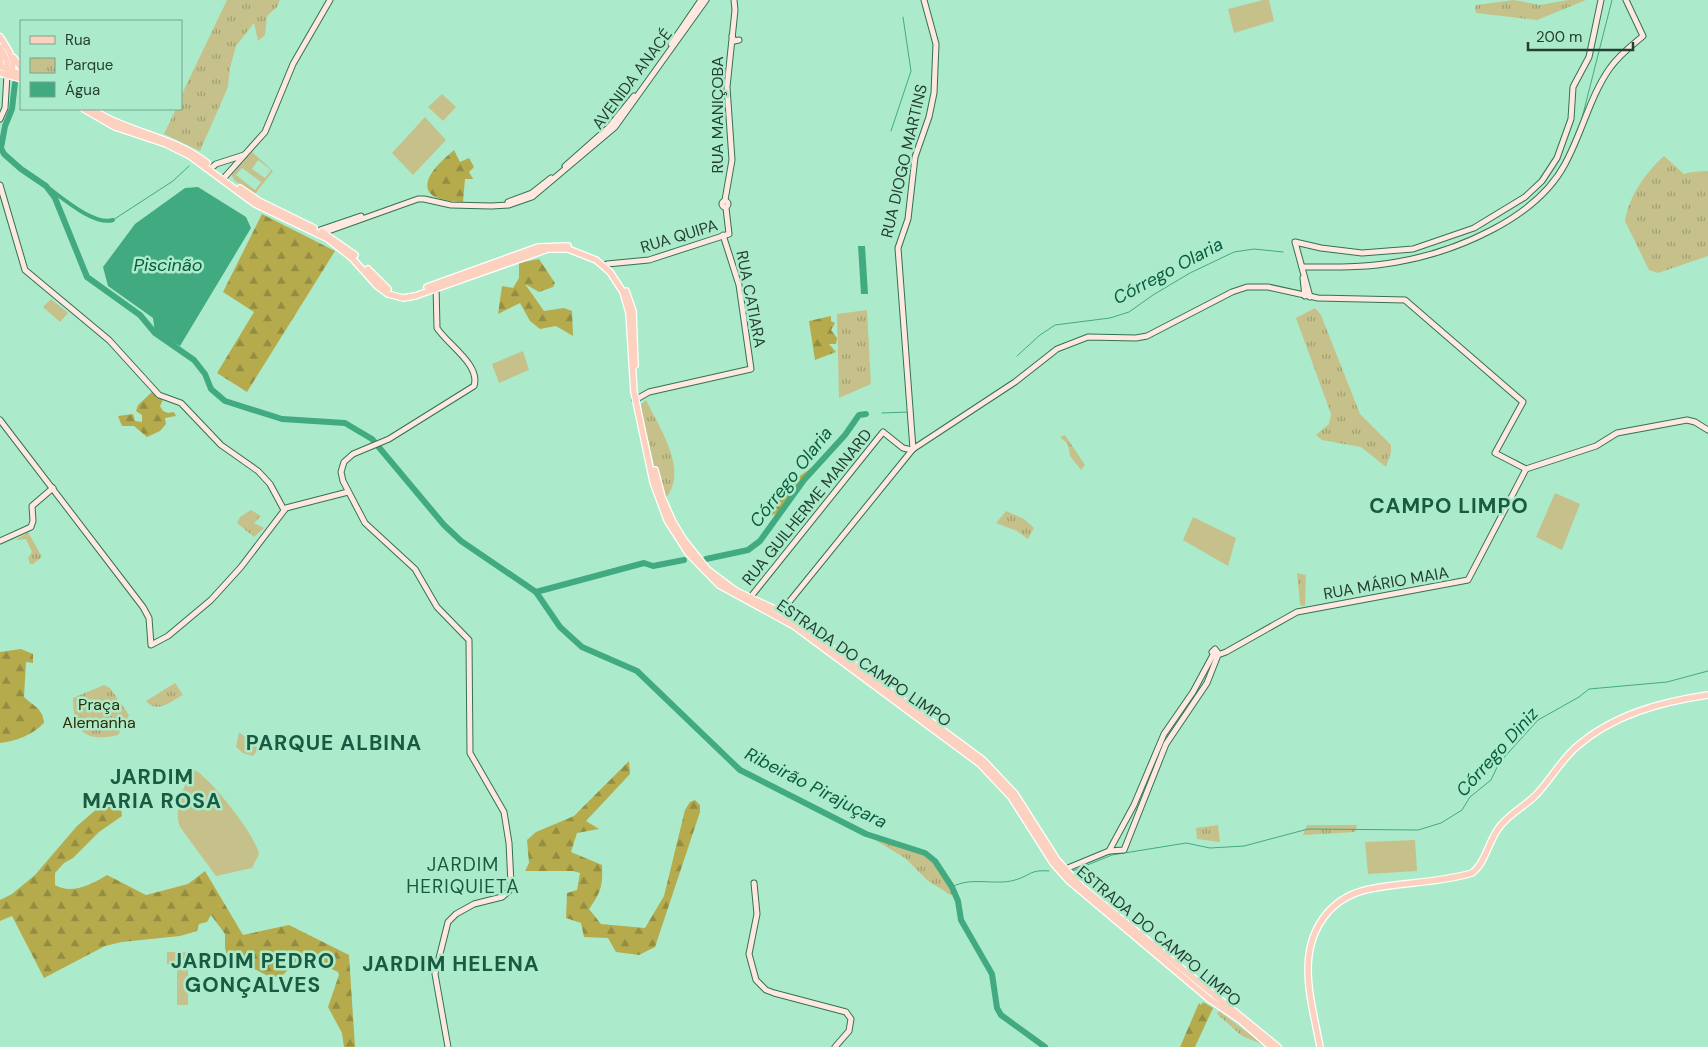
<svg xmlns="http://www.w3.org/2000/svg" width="1708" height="1047" viewBox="0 0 1708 1047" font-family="'DM Sans',sans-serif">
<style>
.green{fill:#c6c18a;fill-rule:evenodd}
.forest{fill:url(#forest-firs)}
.park{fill:url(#park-tufts)}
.water{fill:#42aa80}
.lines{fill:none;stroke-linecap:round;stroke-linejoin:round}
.stream{stroke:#42aa80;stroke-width:1}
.canal{stroke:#42aa80;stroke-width:4}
.river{stroke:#42aa80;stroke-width:6}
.secondary-casing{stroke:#337156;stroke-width:7}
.primary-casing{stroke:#fff;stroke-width:8}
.secondary{stroke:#fee8e0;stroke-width:5}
.primary{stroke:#fdd1c0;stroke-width:5.5}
.labels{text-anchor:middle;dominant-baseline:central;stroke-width:5;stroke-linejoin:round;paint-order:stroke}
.street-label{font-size:16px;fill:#253f32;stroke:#abebcc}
.park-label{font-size:16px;fill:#302c02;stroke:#abebcc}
.water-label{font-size:18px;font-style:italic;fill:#095c40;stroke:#abebcc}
.quarter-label{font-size:19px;letter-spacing:1px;fill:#195a40;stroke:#abebcc}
.district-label{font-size:21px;font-weight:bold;letter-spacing:1px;fill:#195a40;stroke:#abebcc}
</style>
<defs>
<pattern id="forest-firs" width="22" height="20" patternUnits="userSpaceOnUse" patternTransform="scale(1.25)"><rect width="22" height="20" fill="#b5ab4d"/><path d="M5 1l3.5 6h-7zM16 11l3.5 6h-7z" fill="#938d41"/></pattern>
<pattern id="park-tufts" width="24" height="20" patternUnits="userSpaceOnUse" patternTransform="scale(1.25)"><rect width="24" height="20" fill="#c6c18a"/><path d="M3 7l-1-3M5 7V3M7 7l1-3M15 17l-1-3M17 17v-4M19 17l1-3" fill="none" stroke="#a19e71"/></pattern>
</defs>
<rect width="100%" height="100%" fill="#abebcc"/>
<g class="green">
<polygon points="1263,0 1269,0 1274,21 1234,33 1228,9"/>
<polygon points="442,94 456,107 443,121 428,107"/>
<polygon points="425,117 446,140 413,175 392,153"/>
<path d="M252,152L273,171L255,194L235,181L231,174ZM258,160L271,170L265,178L252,169ZM242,168L261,182L255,190L236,175Z"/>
<polygon points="51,299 68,313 60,322 43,307"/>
<polygon points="523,351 529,370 499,383 492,364"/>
<polygon points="1555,493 1580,504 1562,550 1536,537"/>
<polygon points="1193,517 1236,538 1228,566 1183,540"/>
<path d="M195,770C211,779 256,836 259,854L252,868L216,876L180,827C173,809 183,784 195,770Z"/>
<polygon points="1415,840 1417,871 1368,874 1365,842"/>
<rect x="167" y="952" width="22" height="12"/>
<polygon points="188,968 188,1005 177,1005 177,969"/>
</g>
<g class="forest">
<path d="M454,150L460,162L469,158L474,167L469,172L473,179H465L463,202C454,201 440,201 432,195C416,181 445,158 454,150Z"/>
<polygon points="262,214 335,251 247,392 217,373 254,312 223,292"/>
<polygon points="539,259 555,283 553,287 539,292 525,284 544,311 564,308 572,311 573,336 556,326 540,329 530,321 520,303 498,314 502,286 513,288 519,278 519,263"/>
<polygon points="831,316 831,321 835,323 831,330 837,338 836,344 829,344 836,352 815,360 809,321"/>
<polygon points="152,392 163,400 160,406 163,411 168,413 174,412 176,416 165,418 166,424 160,431 147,437 134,426 122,426 118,416 133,414 135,421 142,422 142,415 136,411 138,405"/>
<polygon points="814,466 809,476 777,513 771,516 767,512 777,500 774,491 777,488 781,494 789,491 787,485"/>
<path d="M21,649L33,654V663L26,662L24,697C33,706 43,708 44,723C32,735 17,741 0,743V652Z"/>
<path d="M629,761L630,774L586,821L599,829L577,833L571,852L602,865C603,886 601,892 589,909L601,924L645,928L664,896L685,810L690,802L695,800L700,805V812L655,947L639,955L616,952L608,938L584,937L581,923L566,918L567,893L577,890L580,873L573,871H525L529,863L527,840L536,832L574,816Z"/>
<path d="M117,803L121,808L122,816L99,832L73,858L64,863L55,873V885C72,895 92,884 107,875L146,895L188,884L205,871L243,935L289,925L349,955L355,1047H344L342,1033L328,1007L339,975L338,972L302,955L283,975L277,977L266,975L249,966L230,964L225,948V934L211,915L207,922L199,924L197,931L180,936L122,942L105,946L44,978L12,916L0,921V900L12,894L35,875L77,826L98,808Z"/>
<polygon points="1203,1002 1213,1008 1195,1047 1180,1047 1199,1003 1201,1005"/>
</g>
<g class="park">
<polygon points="227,0 280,0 277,7 267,16 265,35 258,41 254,23 236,46 230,68 228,87 200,151 164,134 176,109 181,109 181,96"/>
<polygon points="1514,0 1540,5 1568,0 1586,0 1537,20 1476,13 1475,8 1476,5"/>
<path d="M1664,156L1684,174L1692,172L1708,171V256L1658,273L1649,270L1625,221C1629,196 1646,172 1664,156Z"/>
<polygon points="1315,308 1321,315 1360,414 1391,445 1391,452 1386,467 1361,447 1322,440 1316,435 1329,424 1331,414 1296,318"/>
<polygon points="867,310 871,384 839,398 837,314"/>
<path d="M646,400C659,427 690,472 665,499L661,495L640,405Z"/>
<polygon points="1065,435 1085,465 1081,470 1070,456 1068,444 1060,437"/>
<polygon points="251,510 261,516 254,523 264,528 254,537 237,523 240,517"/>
<polygon points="1006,511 1024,519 1034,528 1028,539 1017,531 996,523"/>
<polygon points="28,532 42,557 33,564 30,564 28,558 32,552 26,539 16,540"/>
<polygon points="1297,573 1306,575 1305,606 1300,605"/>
<path d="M175,683L183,695C170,702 157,714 146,701Z"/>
<path d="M104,685L110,688L129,715L118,735C84,743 73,730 73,698Z"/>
<polygon points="239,732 259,749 253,756 243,753 236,747"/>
<polygon points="1218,825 1220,842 1197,839 1196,828"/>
<polygon points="1307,825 1357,825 1355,832 1303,835"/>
<path d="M875,840C897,845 921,848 937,865C944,872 948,884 954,892L951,895L928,881L905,858Z"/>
<polygon points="1219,1011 1264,1045 1242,1036 1217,1014"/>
</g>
<g class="water">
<polygon points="198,187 246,217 251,228 180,346 155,333 153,318 108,286 103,267 135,224 185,188"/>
<polygon points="858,246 865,246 868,294 861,294"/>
</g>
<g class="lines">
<g class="stream">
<polyline points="1581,122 1612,0"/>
<polyline points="891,131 911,71 903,17"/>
<polyline points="113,220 173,181 189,166"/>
<polyline points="1017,356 1040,335 1055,325 1110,318 1129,312 1153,295 1190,273 1234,252 1254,249 1283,252"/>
<polyline points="882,413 909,412"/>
<polyline points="1070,872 1112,855 1186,843 1210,848 1244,846 1308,829 1418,830 1441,823 1462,810 1470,797 1491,780 1499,763 1538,720 1579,697 1589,689 1667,682 1708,671"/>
<path d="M952,887C971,876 995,886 1015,880C1030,876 1030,869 1049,871"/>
</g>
<path class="canal" d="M46,186C61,197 94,226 113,220"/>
<g class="river">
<polyline points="15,83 12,109 5,126 1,148 4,154 21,169 46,186 55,198 87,277 140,315 155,333 194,360 205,374 211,389 225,401 282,419 345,423 372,439 444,525 461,541 536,592 560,627 582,647 637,671 740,770 866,834 925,853 935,861 952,887 958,901 961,920 992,974 997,1008 1001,1015 1045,1047"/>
<polyline points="706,559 748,550 760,541 804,480 845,435 859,415 866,414"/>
<polyline points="536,592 644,563 653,566 684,560"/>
</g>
<defs>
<g id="secondary">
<polyline points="732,36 734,41 739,40"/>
<polyline points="671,44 701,0"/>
<polyline points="0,119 5,108 7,75"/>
<polyline points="565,166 609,127 634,96"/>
<polyline points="210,169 216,164 244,155"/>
<polyline points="223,179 265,132 293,64 330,0"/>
<polyline points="0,185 25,270 109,340 159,395 181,403 221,445 258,471 270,484 284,510"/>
<polyline points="725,200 732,160 727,87 735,10 734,0"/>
<circle cx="725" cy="204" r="3"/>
<polyline points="508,202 532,193 551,178"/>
<polyline points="314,232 361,216"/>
<polyline points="320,234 418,199 424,199 451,205 491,206 509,205 532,197 615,127 706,0"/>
<polyline points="607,264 649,260 729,234 726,208"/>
<path d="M1302,267C1333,267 1366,268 1397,262C1455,252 1536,219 1565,164C1582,133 1590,96 1610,68C1619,55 1631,46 1643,36L1626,0"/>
<polyline points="1303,278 1305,296"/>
<path d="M436,285L437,328C447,344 481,365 474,386L389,439L353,454L344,462L341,472L343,481L365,523L415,569L437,607L469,640L470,753L504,812L509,843L511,884L509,891L502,897L474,904L456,914L448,922L435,974L448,1047"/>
<polyline points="1310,297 1295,242 1321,248 1362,253 1413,249 1474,228 1525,197 1542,181 1557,158 1571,119 1573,87 1589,57 1601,0"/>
<polyline points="635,400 649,392 751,369 739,285 723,235"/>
<polyline points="0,420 143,607 149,618 151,645 168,636 211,600 241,567 286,508 348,492"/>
<polyline points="913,449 898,248 908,219 915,157 929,117 934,93 936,44 924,0"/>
<polyline points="0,541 31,527 33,521 32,506 53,488"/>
<polyline points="749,599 883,432 903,448 912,450"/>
<polyline points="781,612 913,449 1015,382 1057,349 1088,337 1136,338 1147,336 1232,292 1247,287 1268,287 1318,298 1405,300 1523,402 1495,453 1526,469 1596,446 1617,433 1687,420 1695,422 1708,430"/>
<polyline points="1218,653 1215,649 1212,652 1215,656 1226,652 1297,612 1468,580 1526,469"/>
<polyline points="1109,851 1134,805 1164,734 1193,692 1213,655"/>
<polyline points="1063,870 1109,851 1124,850 1166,744 1207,683 1218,655"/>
<polyline points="754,883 757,914 749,954 756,980 766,990 774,993 846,1012 851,1019 849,1031 835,1047"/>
</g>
<g id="primary">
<path d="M0,37C7,48 20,64 8,75"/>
<polyline points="0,47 7,61 7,70"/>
<polyline points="0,55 1,67 21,74"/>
<polyline points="14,58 21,68"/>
<polyline points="0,73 21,79"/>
<polyline points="84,109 115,127 166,144 190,156 255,204 328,239 352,258 377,286 388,294 403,298 415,296 548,249 568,249 596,260 610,272 623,292 629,313 634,392 653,482 667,520 688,553 719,585 794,626 980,764 1011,797 1053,863 1069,881 1209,999 1240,1020 1271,1047"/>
<path d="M92,109C128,133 173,136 207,163"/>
<polyline points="240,188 259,201 314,228"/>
<polyline points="322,232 355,255"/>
<polyline points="368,269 388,289"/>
<polyline points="427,287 538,247 568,246"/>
<polyline points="626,291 633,311 635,365"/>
<polyline points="655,470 662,497 673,522 684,540 708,570 736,591 781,612 813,634 983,760 1015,794 1057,860 1082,887 1278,1047"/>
<path d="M1320,1047C1312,1002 1294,951 1328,912C1339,900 1354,892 1370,889C1403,882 1439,883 1472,873C1486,863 1489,838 1501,825C1511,813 1525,806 1536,795C1550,780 1560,762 1575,748C1612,715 1660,702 1708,695"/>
</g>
</defs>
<use href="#secondary" class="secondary-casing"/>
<use href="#primary" class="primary-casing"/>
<use href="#secondary" class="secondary"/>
<use href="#primary" class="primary"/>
</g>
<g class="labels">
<g class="street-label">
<text transform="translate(632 79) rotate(-53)">AVENIDA ANACÉ</text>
<text transform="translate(717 115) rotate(-90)">RUA MANIÇOBA</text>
<text transform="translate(904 161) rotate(-77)">RUA DIOGO MARTINS</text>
<text transform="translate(679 236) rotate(-17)">RUA QUIPA</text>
<text transform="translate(751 299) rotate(79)">RUA CATIARA</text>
<text transform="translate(807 507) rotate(-51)">RUA GUILHERME MAINARD</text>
<text transform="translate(1386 583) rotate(-10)">RUA MÁRIO MAIA</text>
<text transform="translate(864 663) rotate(35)">ESTRADA DO CAMPO LIMPO</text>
<text transform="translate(1159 936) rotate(40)">ESTRADA DO CAMPO LIMPO</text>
</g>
<g class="park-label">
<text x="99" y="704">Praça<tspan x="99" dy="18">Alemanha</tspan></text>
</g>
<g class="water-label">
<text x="168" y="265">Piscinão</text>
<text transform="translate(1168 271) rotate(-28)">Córrego Olaria</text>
<text transform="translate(791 477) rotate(-52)">Córrego Olaria</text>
<text transform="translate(1497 752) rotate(-48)">Córrego Diniz</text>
<text transform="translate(816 788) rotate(27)">Ribeirão Pirajuçara</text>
</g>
<g class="quarter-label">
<text x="463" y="864">JARDIM<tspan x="463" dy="22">HERIQUIETA</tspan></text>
</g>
<g class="district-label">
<text x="1449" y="506">CAMPO LIMPO</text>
<text x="334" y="743">PARQUE ALBINA</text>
<text x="152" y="777">JARDIM<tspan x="152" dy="24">MARIA ROSA</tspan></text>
<text x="253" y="961">JARDIM PEDRO<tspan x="253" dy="24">GONÇALVES</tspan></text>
<text x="451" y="964">JARDIM HELENA</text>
</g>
</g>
<rect x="20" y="20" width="162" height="90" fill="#abebcc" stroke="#75a68e"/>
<rect x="30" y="36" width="25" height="8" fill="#fdd1c0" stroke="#75a68e"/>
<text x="65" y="45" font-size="15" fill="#253f32">Rua</text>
<rect x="30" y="58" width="25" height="15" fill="url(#park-tufts)" stroke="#75a68e"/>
<text x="65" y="70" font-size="15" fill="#253f32">Parque</text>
<rect x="30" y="82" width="25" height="15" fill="#42aa80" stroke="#75a68e"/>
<text x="65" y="95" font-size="15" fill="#253f32">Água</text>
<path d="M1528 42v8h105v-8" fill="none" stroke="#253f32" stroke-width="2.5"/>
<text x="1536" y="42" font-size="15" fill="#253f32" stroke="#abebcc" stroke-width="4" paint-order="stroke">200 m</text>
</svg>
